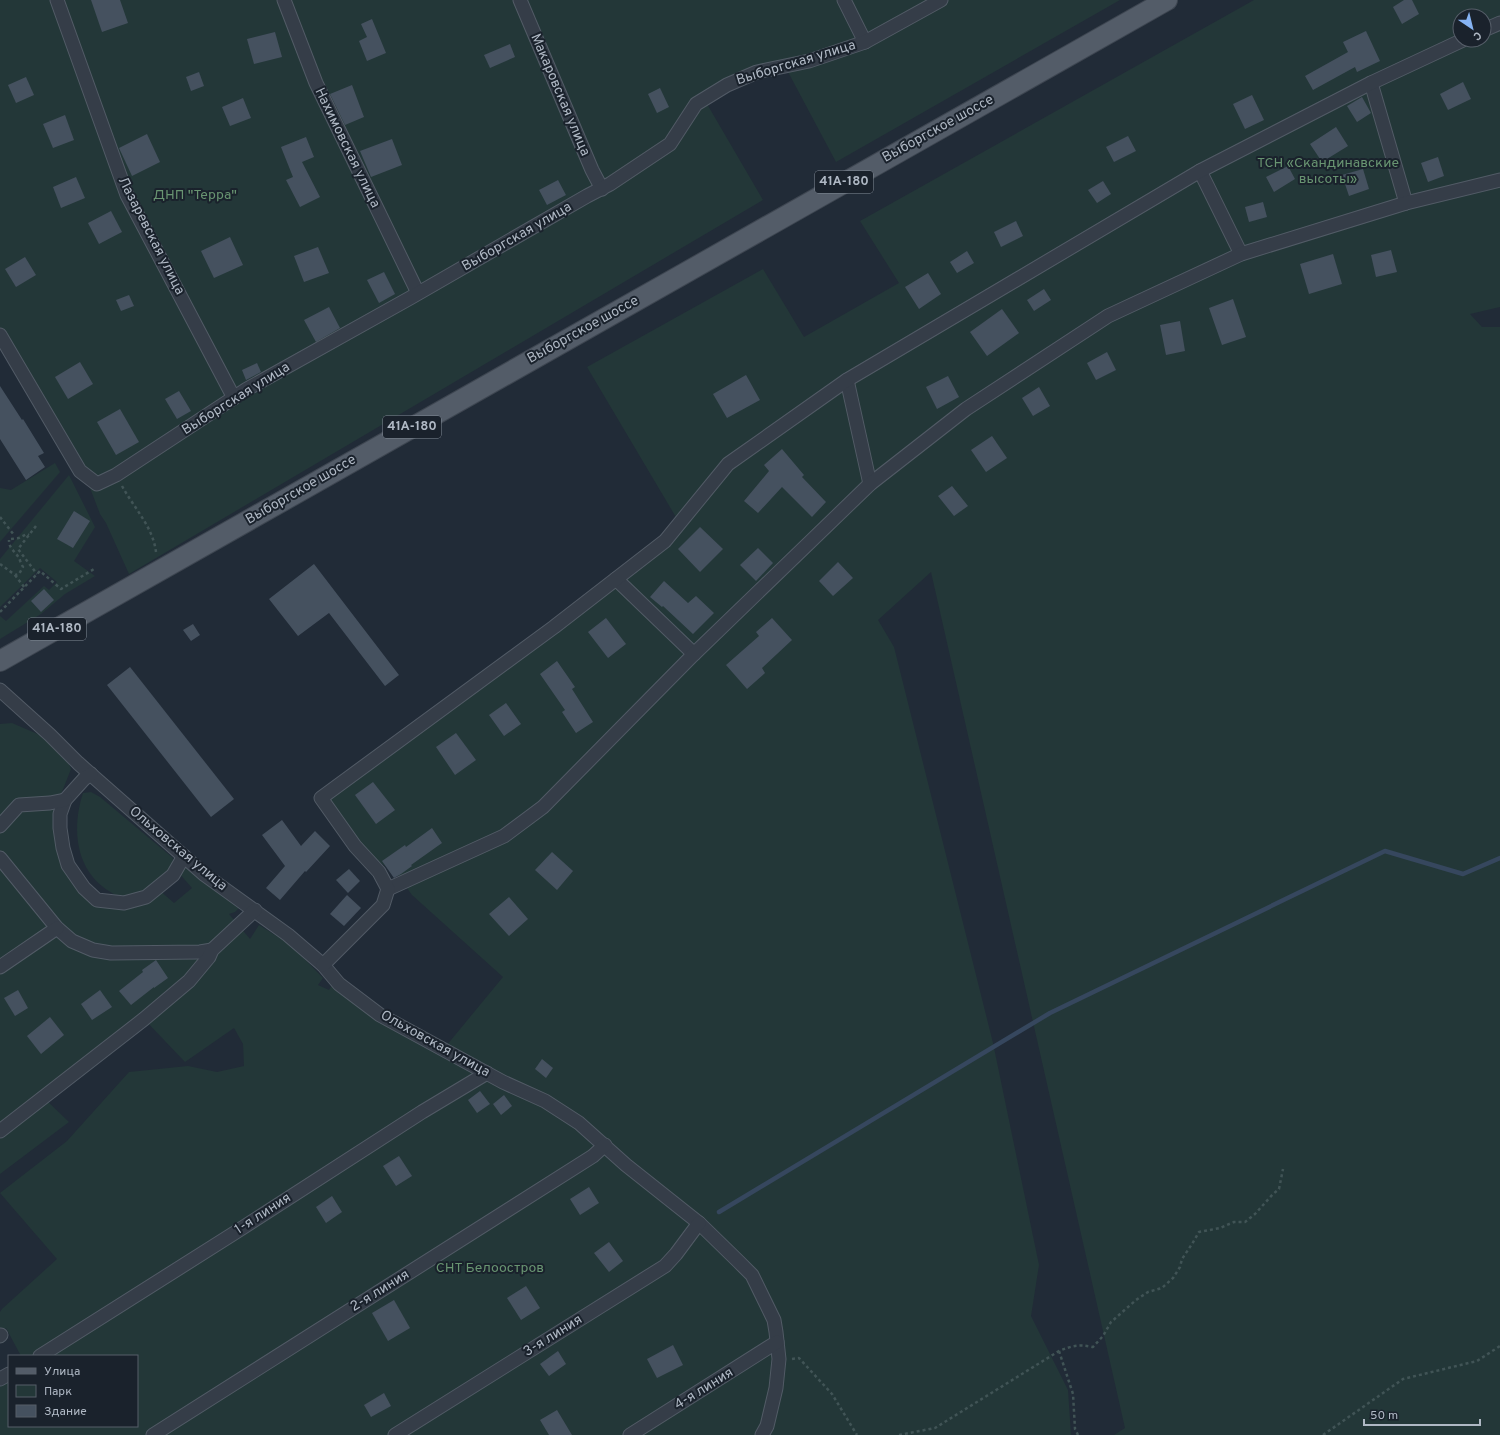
<svg xmlns="http://www.w3.org/2000/svg" width="1500" height="1435" viewBox="0 0 1500 1435" font-family="Overpass,sans-serif">
<style>
.green{fill:#233738;fill-rule:evenodd}
.lines{fill:none;stroke-linecap:round;stroke-linejoin:round}
.stream{stroke:#36475e;stroke-width:4.5}
.building{fill:#45515f}
.minor-casing{stroke:#525b66;stroke-width:15}
.primary-casing{stroke:#3e4651;stroke-width:22}
.path{stroke:#415456;stroke-width:2.5;stroke-dasharray:3 3;stroke-linecap:butt}
.minor{stroke:#353d48;stroke-width:13}
.primary{stroke:#535c68;stroke-width:20}
.labels{text-anchor:middle;dominant-baseline:central;stroke-width:4;stroke-linejoin:round;paint-order:stroke}
.shield{fill:#1a222c;stroke:#828b96;stroke-width:1}
.shield-label{font-size:13px;font-weight:bold;fill:#afb8c4}
.street-label{font-size:14px;fill:#afb8c4;stroke:#1a222c}
.park-label{font-size:14px;fill:#689471;stroke:#1a222c}
</style>
<rect width="100%" height="100%" fill="#212b37"/>
<g class="green">
<polygon points="0,0 1120,0 836,162 787,70 751,75 707,104 763,200 129,574 106,523 100,514 85,475 0,335"/>
<path d="M1254,0H1500V307L1470,314L1482,327H1500V1435H1114L1125,1428L931,572L878,620L894,647L993,1043L1039,1265L1031,1316L1068,1390L1071,1435H0V1379L9,1374V1426H137V1356H21L6,1328L0,1336V1312L2,1309L57,1259L0,1193L67,1141L129,1072L188,1066L217,1072L244,1066L243,1044L234,1028L185,1062L144,1019L43,1097L69,1122L0,1174V724L12,723L40,735L56,748L67,759L71,769L56,807L53,829L57,851L63,868L95,904L158,889L174,903L192,888L178,872L184,867L239,908L235,912L229,914L250,939L259,925L291,945L323,978L318,985L329,990L333,983L442,1051L503,977L412,895L396,873L355,846L321,798L680,524L587,367L763,269L804,337L899,283L860,221ZM1460,16H1484V40H1460Z"/>
<polygon points="55,463 60,472 0,542 0,488 11,490"/>
<polygon points="69,475 95,527 74,561 95,576 65,594 41,614 0,639 0,616 6,621 44,586 49,590 57,582 40,568 0,607 0,559"/>
<path d="M91,792L100,797L173,858L172,870L145,893L121,899C111,892 99,886 92,876C74,853 74,820 83,793Z"/>
</g>
<g class="lines">
<polyline class="stream" points="719,1212 1050,1013 1385,851 1463,874 1500,858"/>
</g>
<g class="building">
<polygon points="91,0 120,0 128,23 102,32"/>
<polygon points="1404,0 1412,0 1419,14 1402,24 1393,7"/>
<polygon points="372,19 386,53 367,61 359,41 367,37 361,24"/>
<polygon points="1366,31 1380,61 1357,72 1355,67 1313,90 1305,76 1348,52 1343,42"/>
<polygon points="275,32 282,57 254,64 247,39"/>
<polygon points="510,44 515,57 490,68 484,55"/>
<polygon points="199,72 204,86 191,91 186,77"/>
<polygon points="26,77 34,95 16,103 8,85"/>
<polygon points="1463,82 1471,99 1448,110 1440,94"/>
<polygon points="352,85 364,117 345,125 330,94"/>
<polygon points="660,88 669,107 657,113 648,94"/>
<polygon points="1252,95 1264,120 1245,129 1233,104"/>
<polygon points="1362,97 1371,113 1357,122 1347,106"/>
<polygon points="243,98 251,118 230,126 222,107"/>
<polygon points="65,115 74,140 53,148 43,124"/>
<polygon points="1336,127 1348,146 1322,162 1310,144"/>
<polygon points="147,134 160,162 132,176 119,148"/>
<polygon points="1128,136 1136,151 1114,162 1106,147"/>
<polygon points="306,137 314,157 302,162 320,197 300,207 286,180 293,177 281,147"/>
<polygon points="392,139 402,165 371,177 360,151"/>
<polygon points="1438,157 1444,176 1428,182 1421,163"/>
<polygon points="1288,166 1295,179 1274,192 1266,177"/>
<polygon points="1363,169 1369,189 1349,196 1342,175"/>
<polygon points="76,177 85,198 61,208 53,187"/>
<polygon points="558,180 566,195 547,205 539,190"/>
<polygon points="1103,181 1111,194 1097,203 1088,190"/>
<polygon points="1263,202 1267,217 1249,222 1245,207"/>
<polygon points="111,211 122,232 99,244 88,223"/>
<polygon points="1016,221 1023,236 1001,247 994,232"/>
<polygon points="230,237 243,265 214,278 201,251"/>
<polygon points="318,247 329,273 304,282 294,256"/>
<polygon points="1391,250 1397,272 1376,277 1371,255"/>
<polygon points="967,251 974,263 957,273 950,262"/>
<polygon points="1333,254 1342,284 1309,294 1300,264"/>
<polygon points="25,257 36,275 16,287 5,269"/>
<polygon points="384,272 395,294 379,303 367,280"/>
<polygon points="928,273 941,294 919,309 905,287"/>
<polygon points="1044,289 1051,300 1034,311 1027,300"/>
<polygon points="129,295 134,306 121,311 116,300"/>
<polygon points="1233,299 1246,337 1222,345 1209,308"/>
<polygon points="329,307 340,328 316,342 304,320"/>
<polygon points="1002,309 1019,333 987,356 970,332"/>
<polygon points="1180,321 1185,351 1166,355 1160,325"/>
<polygon points="1107,352 1116,370 1096,380 1087,363"/>
<polygon points="80,362 93,384 68,399 55,377"/>
<polygon points="257,363 261,372 246,380 242,370"/>
<polygon points="746,375 760,400 727,418 713,394"/>
<polygon points="948,376 959,397 937,409 926,387"/>
<polygon points="0,386 22,420 23,419 44,453 38,456 45,467 26,480 0,439"/>
<polygon points="1039,387 1050,406 1033,416 1022,398"/>
<polygon points="179,391 191,411 177,419 165,399"/>
<polygon points="120,409 139,442 116,455 97,422"/>
<polygon points="992,436 1007,458 986,472 971,450"/>
<polygon points="782,449 804,475 802,477 826,502 812,517 782,487 758,513 744,501 769,471 764,465"/>
<polygon points="952,486 968,506 954,516 938,496"/>
<polygon points="74,511 90,521 73,548 57,539"/>
<polygon points="700,527 723,549 700,572 678,549"/>
<polygon points="758,548 773,563 756,581 740,565"/>
<polygon points="838,562 853,578 833,596 819,581"/>
<polygon points="314,564 399,675 385,686 329,613 298,636 269,599"/>
<polygon points="664,581 688,603 696,596 714,613 693,634 663,606 662,607 650,597"/>
<polygon points="44,589 54,600 41,612 31,601"/>
<polygon points="606,618 626,644 608,658 588,632"/>
<polygon points="772,618 792,640 762,668 765,673 747,689 726,665 759,636 756,632"/>
<polygon points="193,624 200,635 191,641 183,630"/>
<polygon points="557,661 575,687 572,689 593,722 576,733 562,712 565,710 540,674"/>
<polygon points="130,667 234,799 211,817 107,685"/>
<polygon points="506,703 521,724 504,736 489,715"/>
<polygon points="456,733 476,760 455,775 436,747"/>
<polygon points="373,782 395,810 376,824 355,795"/>
<polygon points="282,820 301,846 315,831 330,846 306,872 305,871 280,900 266,888 285,866 262,835"/>
<polygon points="432,828 442,843 411,865 412,866 401,874 394,878 382,861 405,845 406,847"/>
<polygon points="552,852 573,871 557,890 535,870"/>
<polygon points="349,869 360,881 348,893 336,880"/>
<polygon points="347,895 361,908 344,926 330,914"/>
<polygon points="509,897 528,919 509,936 489,914"/>
<polygon points="156,960 168,978 154,988 154,987 131,1005 119,991 143,972 142,970"/>
<polygon points="18,990 28,1008 15,1016 4,998"/>
<polygon points="100,990 112,1007 92,1020 81,1004"/>
<polygon points="50,1017 64,1035 41,1054 27,1036"/>
<polygon points="542,1059 553,1068 546,1078 535,1069"/>
<polygon points="480,1091 490,1104 477,1113 468,1100"/>
<polygon points="504,1095 512,1106 501,1115 493,1104"/>
<polygon points="399,1156 412,1176 396,1186 383,1166"/>
<polygon points="589,1187 599,1203 580,1215 570,1199"/>
<polygon points="332,1196 342,1212 326,1223 316,1207"/>
<polygon points="609,1242 623,1261 609,1272 594,1253"/>
<polygon points="526,1286 540,1308 521,1320 507,1298"/>
<polygon points="394,1300 410,1328 388,1341 372,1313"/>
<polygon points="673,1345 683,1365 657,1378 647,1359"/>
<polygon points="558,1351 566,1364 549,1376 540,1364"/>
<polygon points="384,1393 391,1406 371,1417 364,1405"/>
<polygon points="557,1410 572,1435 549,1435 540,1420"/>
</g>
<g class="lines">
<defs>
<g id="minor">
<polyline points="57,0 127,195 234,398"/>
<polyline points="284,0 316,83 418,293"/>
<polyline points="520,0 592,170 602,189"/>
<polyline points="844,0 865,42"/>
<polyline points="1484,30 1500,23"/>
<polyline points="1371,83 1406,203"/>
<polyline points="1200,171 1241,254"/>
<polyline points="0,335 80,471 97,484 116,475 247,389 410,298 587,196 610,184 670,144 696,104 727,85 757,72 809,61 865,42 941,0"/>
<polyline points="847,380 870,484"/>
<polyline points="616,579 694,654"/>
<polyline points="0,690 50,735 78,763 205,875 288,935 323,965 339,984 380,1015 503,1082 545,1101 579,1123 626,1165 699,1223 739,1262 752,1275 774,1320 776,1332 779,1359 776,1388 767,1426 762,1435"/>
<polyline points="91,774 84,779 65,800 60,814 60,828 63,848 68,865 84,888 97,900 124,903 146,897 173,875 184,856"/>
<polyline points="0,826 19,805 50,803 65,800"/>
<polyline points="0,858 57,928 72,941 93,950 111,953 200,952 212,950"/>
<polyline points="388,889 504,836 543,807 694,654 870,484 966,409 1108,316 1241,254 1406,203 1500,180"/>
<polyline points="323,965 383,905 388,889 379,872 355,846 321,798 554,627 665,541 728,464 847,380 1200,171 1371,83 1463,40"/>
<polyline points="0,967 57,928"/>
<polyline points="0,1131 144,1019 189,981 209,957 212,950 255,910"/>
<polyline points="0,1336 1,1335"/>
<polyline points="40,1356 236,1232 422,1112 487,1073"/>
<polyline points="0,1379 9,1374"/>
<polyline points="153,1435 593,1156 605,1145"/>
<polyline points="395,1435 665,1266 676,1254 699,1223"/>
<polyline points="630,1435 777,1342"/>
</g>
<polyline id="primary" points="0,661 1167,0"/>
</defs>
<use href="#minor" class="minor-casing"/>
<use href="#primary" class="primary-casing"/>
<g class="path">
<path d="M122,486C134,508 153,527 156,552"/>
<polyline points="0,517 14,535"/>
<polyline points="36,526 18,549 37,574"/>
<polyline points="11,539 19,538 27,534 29,535"/>
<path d="M0,564L15,575L19,574L23,567C21,564 20,560 19,558C15,551 9,549 9,540"/>
<polyline points="15,575 24,587"/>
<polyline points="0,612 40,571 61,589 94,569"/>
<polyline points="1059,1351 1073,1394 1075,1429 1078,1435"/>
<polyline points="792,1359 799,1358 832,1394 857,1435"/>
<path d="M899,1435L935,1428L1059,1351C1071,1346 1079,1344 1093,1347L1103,1336L1111,1322L1136,1300L1148,1292L1162,1288L1173,1278L1180,1267L1182,1259L1192,1244L1199,1232L1220,1228L1234,1222H1245L1255,1214L1273,1194L1279,1189L1283,1169"/>
<polyline points="1323,1435 1403,1379 1477,1361 1500,1346"/>
</g>
<use href="#minor" class="minor"/>
<use href="#primary" class="primary"/>
</g>
<g class="labels">
<g class="shield">
<rect x="815" y="171" width="58" height="22" rx="3"/>
<rect x="383" y="416" width="58" height="22" rx="3"/>
<rect x="28" y="618" width="58" height="22" rx="3"/>
</g>
<g class="shield-label">
<text x="844" y="182">41А-180</text>
<text x="412" y="427">41А-180</text>
<text x="57" y="629">41А-180</text>
</g>
<g class="street-label">
<text transform="translate(796 63) rotate(-17)">Выборгская улица</text>
<text transform="translate(560 95) rotate(67)">Макаровская улица</text>
<text transform="translate(938 129) rotate(-29)">Выборгское шоссе</text>
<text transform="translate(347 148) rotate(64)">Нахимовская улица</text>
<text transform="translate(151 236) rotate(63)">Лазаревская улица</text>
<text transform="translate(517 237) rotate(-30)">Выборгская улица</text>
<text transform="translate(583 330) rotate(-29)">Выборгское шоссе</text>
<text transform="translate(236 399) rotate(-32)">Выборгская улица</text>
<text transform="translate(301 490) rotate(-30)">Выборгское шоссе</text>
<text transform="translate(178 849) rotate(40)">Ольховская улица</text>
<text transform="translate(435 1044) rotate(29)">Ольховская улица</text>
<text transform="translate(263 1214) rotate(-33)">1-я линия</text>
<text transform="translate(380 1291) rotate(-32)">2-я линия</text>
<text transform="translate(553 1336) rotate(-32)">3-я линия</text>
<text transform="translate(704 1389) rotate(-32)">4-я линия</text>
</g>
<g class="park-label">
<text x="1328" y="163">ТСН «Скандинавские<tspan x="1328" dy="16">высоты»</tspan></text>
<text x="195" y="195">ДНП "Терра"</text>
<text x="490" y="1268">СНТ Белоостров</text>
</g>
</g>
<rect x="8" y="1355" width="130" height="72" fill="#1a222c" stroke="#565e69"/>
<rect x="16" y="1368" width="20" height="6" fill="#535c68" stroke="#565e69"/>
<text x="44" y="1375" font-size="12" fill="#afb8c4">Улица</text>
<rect x="16" y="1385" width="20" height="12" fill="#233738" stroke="#565e69"/>
<text x="44" y="1395" font-size="12" fill="#afb8c4">Парк</text>
<rect x="16" y="1405" width="20" height="12" fill="#45515f" stroke="#565e69"/>
<text x="44" y="1415" font-size="12" fill="#afb8c4">Здание</text>
<g transform="translate(1472 28) rotate(145)"><circle r="19" fill="#1a222c" stroke="#565e69"/>
<path d="M0-3L7 15L0 10L-7 15Z" fill="#86b3f3"/>
<text y="-6" font-size="11" font-weight="bold" text-anchor="middle" fill="#afb8c4">С</text>
</g>
<path d="M1364 1419v6h116v-6" fill="none" stroke="#afb8c4" stroke-width="2"/>
<text x="1370" y="1419" font-size="12" fill="#afb8c4" stroke="#1a222c" stroke-width="3" paint-order="stroke">50 m</text>
</svg>
